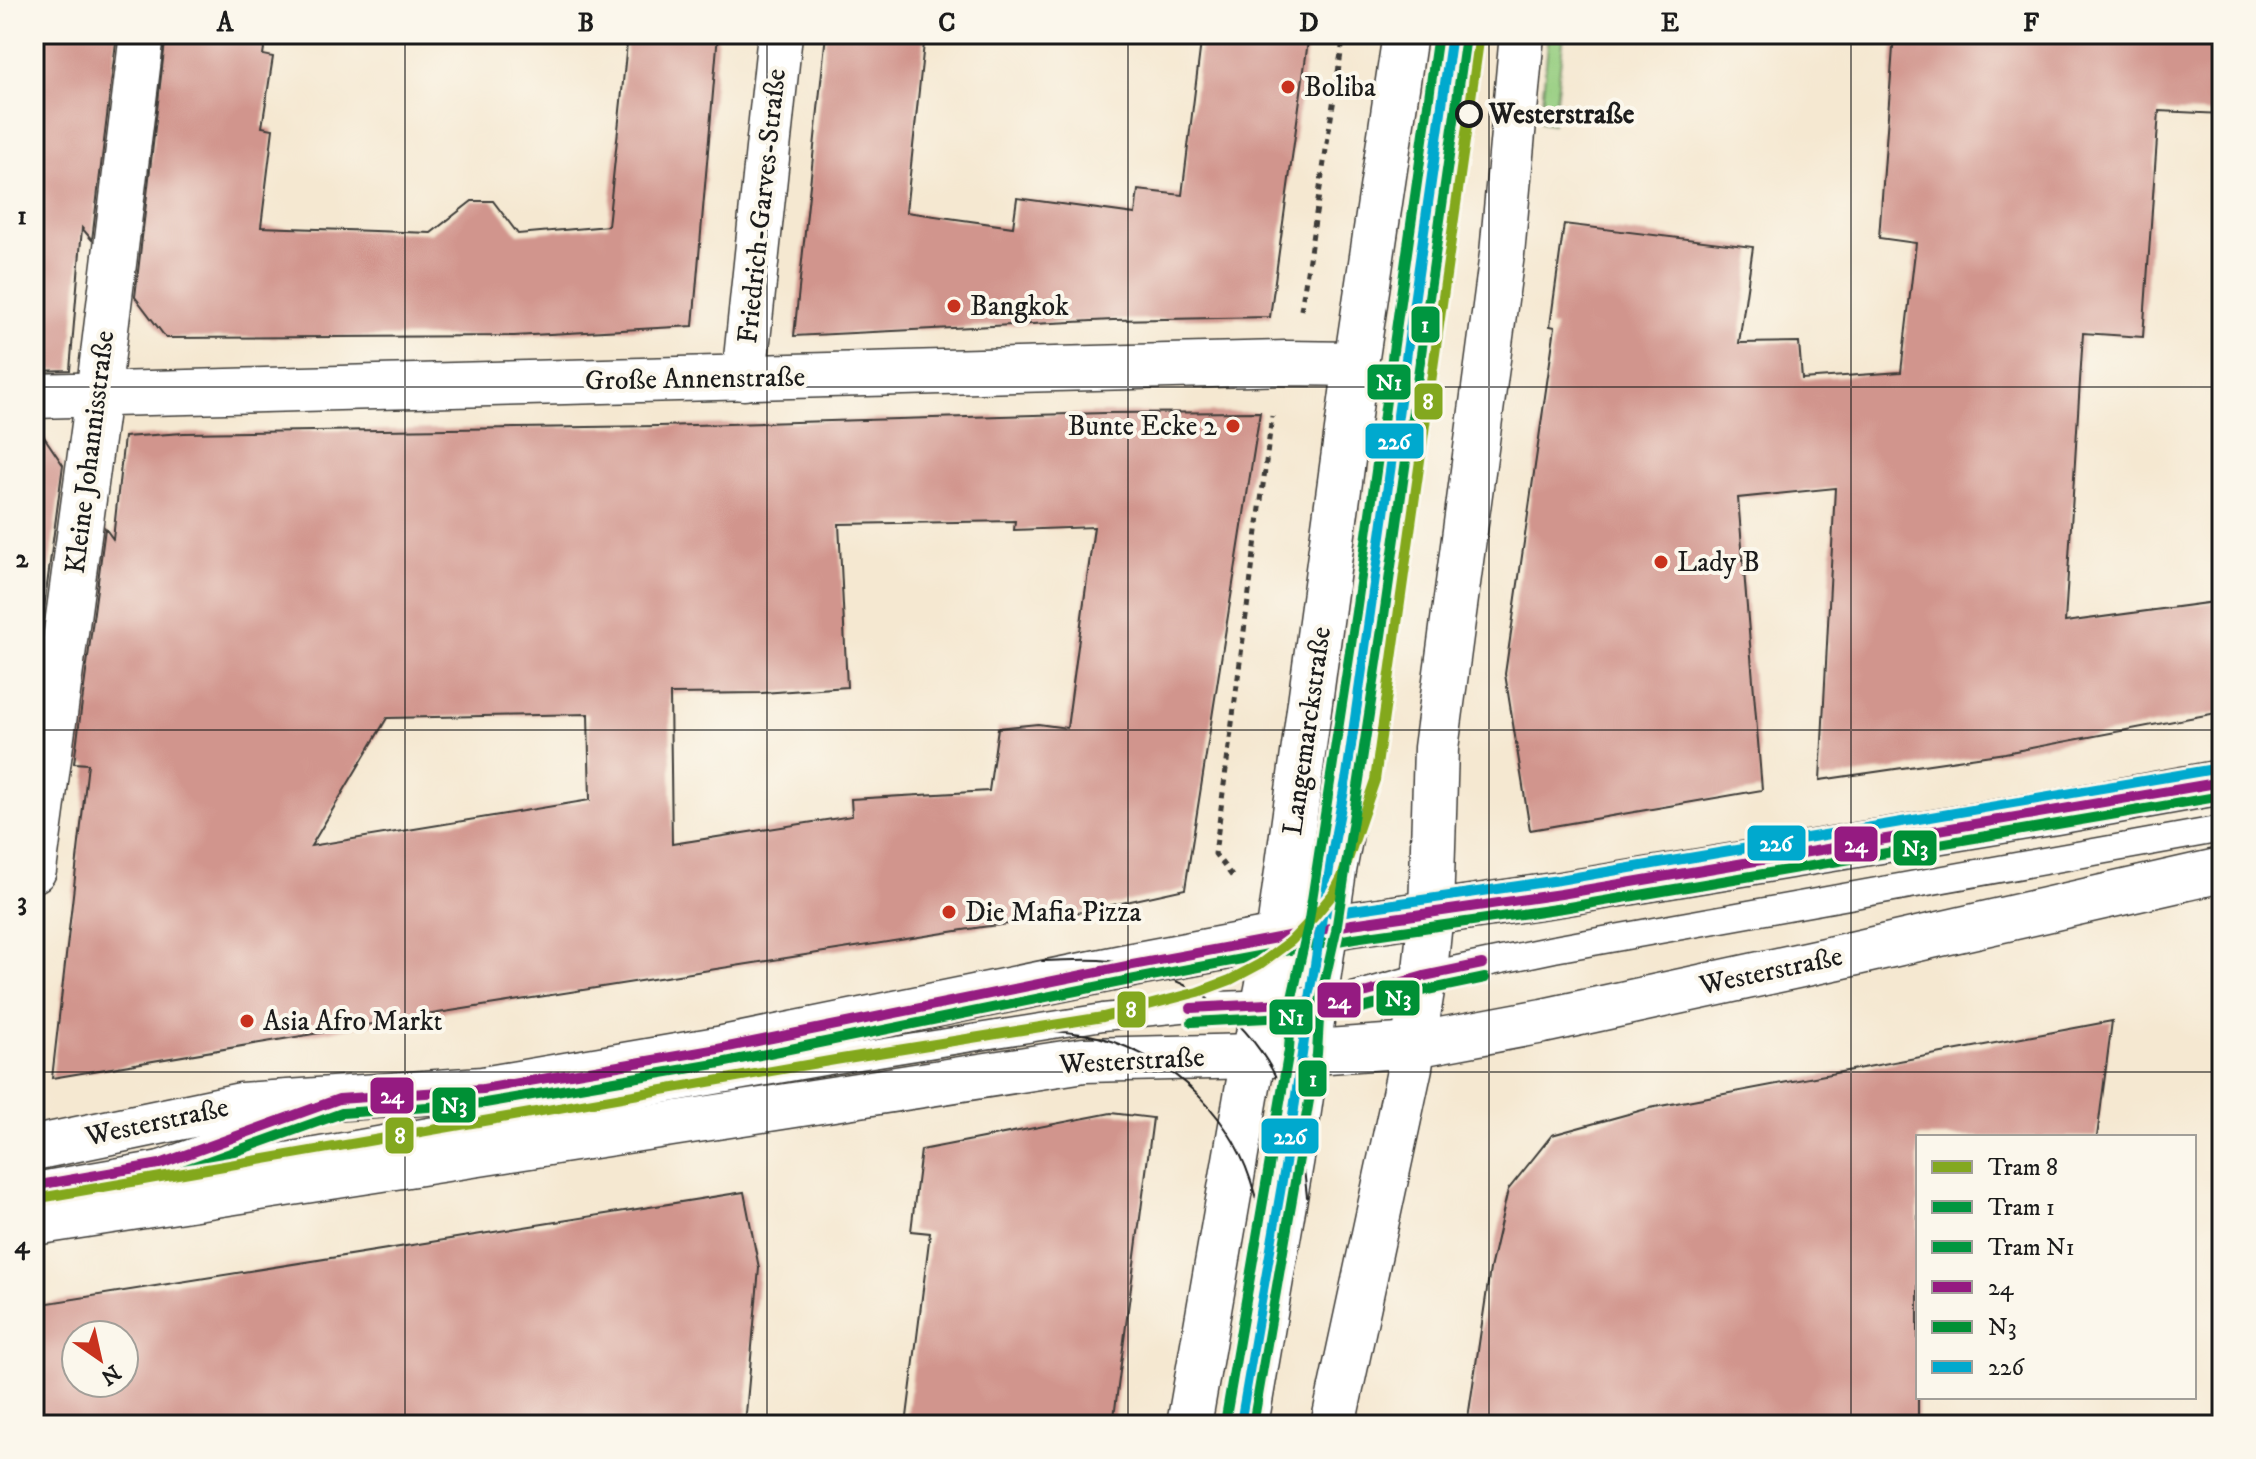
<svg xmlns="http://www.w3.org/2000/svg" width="2256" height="1459" viewBox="0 0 2256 1459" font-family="'IM FELL DW Pica',serif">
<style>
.green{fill:#97ce81;stroke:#5a754e;stroke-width:2}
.building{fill:#d1958d;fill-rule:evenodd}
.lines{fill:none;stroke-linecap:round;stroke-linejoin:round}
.service-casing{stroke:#3d3b37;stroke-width:29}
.minor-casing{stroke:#3d3b37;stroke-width:47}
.secondary-casing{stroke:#3d3b37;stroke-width:47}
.path{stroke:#3d3b37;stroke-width:5;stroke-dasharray:6 6;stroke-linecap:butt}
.service{stroke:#fff;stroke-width:26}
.minor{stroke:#fff;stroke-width:44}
.secondary{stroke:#fff;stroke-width:44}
.tram{stroke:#1c1c1c;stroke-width:2}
.bus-1-casing{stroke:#fbf7ec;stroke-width:16}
.bus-2-casing{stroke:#fbf7ec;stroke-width:16}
.bus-3-casing{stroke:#fbf7ec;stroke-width:16}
.bus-1{stroke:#951b81;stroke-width:10}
.bus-2{stroke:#009035;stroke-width:10}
.bus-3{stroke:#00a9ce;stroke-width:10}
.tram-1-casing{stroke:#fbf7ec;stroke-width:16}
.tram-2-casing{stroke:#fbf7ec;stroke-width:16}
.tram-3-casing{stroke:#fbf7ec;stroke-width:16}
.tram-1{stroke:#83a81f;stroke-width:10}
.tram-2{stroke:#009640;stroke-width:10}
.tram-3{stroke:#009640;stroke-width:10}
.grid{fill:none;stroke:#1c1c1c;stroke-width:2;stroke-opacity:0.55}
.poi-dot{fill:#c8321e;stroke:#fbf7ec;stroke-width:3}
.stop-dot{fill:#fbf7ec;stroke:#1c1c1c;stroke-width:4}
.labels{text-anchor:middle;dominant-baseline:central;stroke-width:8;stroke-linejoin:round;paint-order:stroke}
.poi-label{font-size:28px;fill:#1c1c1c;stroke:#fbf7ec;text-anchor:start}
.stop-label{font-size:28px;font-weight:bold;fill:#1c1c1c;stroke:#fbf7ec;text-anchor:start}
.street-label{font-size:28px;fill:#1c1c1c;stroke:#fbf7ec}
.line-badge{stroke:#fbf7ec;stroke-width:3}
.badge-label{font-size:22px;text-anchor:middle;font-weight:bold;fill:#fff}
.neatline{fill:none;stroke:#1c1c1c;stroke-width:3}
.grid-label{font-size:26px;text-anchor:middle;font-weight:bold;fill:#1c1c1c}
</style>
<rect width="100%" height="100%" fill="#fbf7ec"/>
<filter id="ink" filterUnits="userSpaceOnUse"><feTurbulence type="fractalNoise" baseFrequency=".0125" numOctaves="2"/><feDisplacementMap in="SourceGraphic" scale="16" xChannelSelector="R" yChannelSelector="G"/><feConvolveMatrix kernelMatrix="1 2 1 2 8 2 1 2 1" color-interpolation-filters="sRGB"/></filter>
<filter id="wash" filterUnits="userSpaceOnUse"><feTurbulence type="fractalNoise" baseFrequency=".006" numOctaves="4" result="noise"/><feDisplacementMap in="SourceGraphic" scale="32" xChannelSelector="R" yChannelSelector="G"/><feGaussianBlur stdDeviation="1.8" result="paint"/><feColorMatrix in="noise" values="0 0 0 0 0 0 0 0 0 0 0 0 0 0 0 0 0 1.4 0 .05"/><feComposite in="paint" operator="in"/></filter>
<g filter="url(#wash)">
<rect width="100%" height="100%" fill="#f5e8d1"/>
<polygon class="green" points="1549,34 1564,34 1553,124 1540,122"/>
<g id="blocks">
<g class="building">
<polygon points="34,34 117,34 92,240 82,228 70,370 34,371"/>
<polygon points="166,34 266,34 263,55 273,57 262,127 273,129 261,227 431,233 472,201 493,201 518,234 608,226 628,34 718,34 693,326 514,336 166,338 135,297"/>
<polygon points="826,34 925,34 906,212 1013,227 1017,198 1135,214 1138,190 1182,195 1202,34 1309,34 1270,317 1113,320 794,336"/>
<polygon points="1894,34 2222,34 2222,114 2159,111 2143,337 2083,333 2065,622 2222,601 2222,712 2005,753 1820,780 1835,488 1738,498 1762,790 1530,830 1505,674 1555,327 1550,326 1564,224 1753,247 1739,343 1799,342 1802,379 1901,372 1916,243 1879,238"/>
<path d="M1260,412L1185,889L1045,920L982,927L438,1013L52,1078L88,764L74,763L105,528L113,539L124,437L184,433L658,426L1105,413ZM1015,521L1014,530L1094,527L1067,728L1038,724L998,728L989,791L851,799L852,816L672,844L670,694L762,693L847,687L839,524ZM588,714L590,800L311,846L387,718Z"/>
<polygon points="34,422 63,465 34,683"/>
<polygon points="2112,1021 2097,1137 1918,1137 1918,1425 1467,1425 1490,1269 1508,1190 1552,1135 1650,1108"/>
<polygon points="1111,1113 1153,1118 1113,1425 906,1425 930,1233 911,1231 921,1150"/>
<path d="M744,1192L759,1268L745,1425H34V1366L42,1304ZM76,1335H124V1383H76Z"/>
</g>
</g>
</g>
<g filter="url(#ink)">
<use href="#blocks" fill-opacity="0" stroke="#3d3b37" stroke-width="2"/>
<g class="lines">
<defs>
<g id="service">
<polyline points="160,1164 218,1168 835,1060 1103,1017 1220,1005 1339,1000 1424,976 1554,949 2222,829"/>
<polyline points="34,1186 160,1164 292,1115"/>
<polyline points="1255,1425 1302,1152 1343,871 1361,777 1466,34"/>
</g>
<g id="minor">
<polyline points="744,378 780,34"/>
<polyline points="34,396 1286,363 1356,364"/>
<polyline points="34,870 98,395 142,34"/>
</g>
<g id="secondary">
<polyline points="34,1148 241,1105 483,1089 718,1049 1127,966 1352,924 1561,894 2056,812 2222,782"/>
<polyline points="34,1223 1084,1060 1255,1056 1414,1045 1543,1021 1843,956 2222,870"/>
<polyline points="1189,1425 1247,1091 1280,923 1356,364 1405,34"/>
<polyline points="1333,1425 1410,1067 1425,971 1431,912 1436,748 1502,254 1522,34"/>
</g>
</defs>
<use href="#service" class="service-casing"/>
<use href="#minor" class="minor-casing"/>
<use href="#secondary" class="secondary-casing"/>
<g class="path">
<polyline points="1301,310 1344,34"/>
<polyline points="1232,876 1215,854 1272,416"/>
</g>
<use href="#service" class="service"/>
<use href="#minor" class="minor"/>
<use href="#secondary" class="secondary"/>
<g class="tram">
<path d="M1042,961C1064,961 1088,958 1109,961C1238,983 1297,1072 1307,1197"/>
<path d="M1025,1029C1049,1032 1076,1031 1098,1037C1176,1059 1235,1118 1255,1195C1263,1224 1262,1256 1264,1286"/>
</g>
<defs>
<g id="bus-1">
<polyline points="1191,1008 1339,1000 1424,976 1482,964"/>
<polyline points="34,1186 160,1164 339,1099 483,1089 718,1049 1127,966 1352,924 1561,894 2222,782"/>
</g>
<g id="bus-2">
<polyline points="1192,1022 1341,1014 1427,990 1485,978"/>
<polyline points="36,1200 164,1177 342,1113 485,1103 721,1063 1130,980 1354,938 1563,908 2222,796"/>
</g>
<g id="bus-3">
<polyline points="1332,913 1559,880 2220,768"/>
<polyline points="1241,1423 1288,1150 1329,869 1347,775 1452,34"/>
</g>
</defs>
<use href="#bus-1" class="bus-1-casing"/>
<use href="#bus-2" class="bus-2-casing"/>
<use href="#bus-3" class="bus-3-casing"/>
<use href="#bus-1" class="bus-1"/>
<use href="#bus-2" class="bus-2"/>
<use href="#bus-3" class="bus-3"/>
<defs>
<polyline id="tram-1" points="34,1199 835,1060 1103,1017 1198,992 1230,980 1260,964 1291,941 1313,918 1333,894 1342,877 1375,780 1480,34"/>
<polyline id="tram-2" points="1253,1425 1317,1054 1320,1002 1336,931 1384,616 1466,36"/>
<polyline id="tram-3" points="1225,1423 1289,1050 1292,998 1308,926 1356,612 1438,34"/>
</defs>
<use href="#tram-1" class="tram-1-casing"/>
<use href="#tram-2" class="tram-2-casing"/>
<use href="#tram-3" class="tram-3-casing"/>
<use href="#tram-1" class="tram-1"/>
<use href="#tram-2" class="tram-2"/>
<use href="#tram-3" class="tram-3"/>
</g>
</g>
<path class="grid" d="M405,34V1425M767,34V1425M1128,34V1425M1489,34V1425M1851,34V1425M34,387H2222M34,730H2222M34,1072H2222"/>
<g class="poi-dot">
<circle cx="1288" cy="87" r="8"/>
<circle cx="954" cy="306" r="8"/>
<circle cx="1233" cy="426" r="8"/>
<circle cx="1661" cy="562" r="8"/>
<circle cx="949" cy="912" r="8"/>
<circle cx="247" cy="1021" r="8"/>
</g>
<circle class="stop-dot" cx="1469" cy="114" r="12"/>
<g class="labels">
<g class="poi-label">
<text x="1304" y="87">Boliba</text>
<text x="970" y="306">Bangkok</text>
<text x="1217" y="426" text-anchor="end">Bunte Ecke 2</text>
<text x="1677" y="562">Lady B</text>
<text x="965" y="912">Die Mafia Pizza</text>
<text x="263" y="1021">Asia Afro Markt</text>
</g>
<g class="stop-label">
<text x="1489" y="114">Westerstraße</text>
</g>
<g class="street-label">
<text transform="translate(762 206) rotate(-84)">Friedrich-Garves-Straße</text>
<text transform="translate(695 379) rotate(-1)">Große Annenstraße</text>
<text transform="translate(90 452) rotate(-83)">Kleine Johannisstraße</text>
<text transform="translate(1307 731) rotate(-82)">Langemarckstraße</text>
<text transform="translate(1771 971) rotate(-12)">Westerstraße</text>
<text transform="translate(1132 1061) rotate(-3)">Westerstraße</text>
<text transform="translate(157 1122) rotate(-12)">Westerstraße</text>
</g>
</g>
<g class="line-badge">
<rect x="1410" y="305" width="31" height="39" rx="8" fill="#009640"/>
<rect x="1366" y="363" width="46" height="38" rx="8" fill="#009640"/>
<rect x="1413" y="382" width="31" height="39" rx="8" fill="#83a81f"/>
<rect x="1364" y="422" width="61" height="38" rx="8" fill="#00a9ce"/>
<rect x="1746" y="824" width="61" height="38" rx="8" fill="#00a9ce"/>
<rect x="1833" y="825" width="46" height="38" rx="8" fill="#951b81"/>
<rect x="1892" y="829" width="46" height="38" rx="8" fill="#009035"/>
<rect x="1375" y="979" width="46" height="38" rx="8" fill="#009035"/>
<rect x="1316" y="981" width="46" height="38" rx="8" fill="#951b81"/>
<rect x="1116" y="990" width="31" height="39" rx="8" fill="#83a81f"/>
<rect x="1268" y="998" width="46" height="38" rx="8" fill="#009640"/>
<rect x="1297" y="1059" width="31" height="39" rx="8" fill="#009640"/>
<rect x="369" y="1076" width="46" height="39" rx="8" fill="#951b81"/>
<rect x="431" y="1086" width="46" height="38" rx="8" fill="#009035"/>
<rect x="384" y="1116" width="31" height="39" rx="8" fill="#83a81f"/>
<rect x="1260" y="1117" width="60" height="38" rx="8" fill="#00a9ce"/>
</g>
<g class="badge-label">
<text x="1425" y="332">1</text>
<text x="1389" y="390">N1</text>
<text x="1428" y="409">8</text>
<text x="1394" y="449">226</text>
<text x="1776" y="851">226</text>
<text x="1856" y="852">24</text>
<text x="1915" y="856">N3</text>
<text x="1398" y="1006">N3</text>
<text x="1339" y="1008">24</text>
<text x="1131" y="1017">8</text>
<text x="1291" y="1025">N1</text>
<text x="1313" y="1086">1</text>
<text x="392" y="1103">24</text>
<text x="454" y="1113">N3</text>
<text x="400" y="1143">8</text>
<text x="1290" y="1144">226</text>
</g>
<rect width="2256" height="1459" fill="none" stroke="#fbf7ec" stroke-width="88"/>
<rect x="1916" y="1135" width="280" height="264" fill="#fbf7ec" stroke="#a29f99" stroke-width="2"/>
<rect x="1932" y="1161" width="40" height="12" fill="#83a81f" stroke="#a29f99" stroke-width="2"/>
<text x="1988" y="1175" font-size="24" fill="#1c1c1c">Tram 8</text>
<rect x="1932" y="1201" width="40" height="12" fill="#009640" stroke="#a29f99" stroke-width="2"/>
<text x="1988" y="1215" font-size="24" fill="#1c1c1c">Tram 1</text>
<rect x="1932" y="1241" width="40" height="12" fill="#009640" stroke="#a29f99" stroke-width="2"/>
<text x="1988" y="1255" font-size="24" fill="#1c1c1c">Tram N1</text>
<rect x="1932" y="1281" width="40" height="12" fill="#951b81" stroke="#a29f99" stroke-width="2"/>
<text x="1988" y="1295" font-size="24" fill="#1c1c1c">24</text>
<rect x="1932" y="1321" width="40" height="12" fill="#009035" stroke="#a29f99" stroke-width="2"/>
<text x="1988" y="1335" font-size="24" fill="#1c1c1c">N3</text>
<rect x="1932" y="1361" width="40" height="12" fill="#00a9ce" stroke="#a29f99" stroke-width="2"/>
<text x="1988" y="1375" font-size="24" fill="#1c1c1c">226</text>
<g transform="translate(100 1359) rotate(146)"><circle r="38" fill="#fbf7ec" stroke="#a29f99" stroke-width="2"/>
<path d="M0-6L14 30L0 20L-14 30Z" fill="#c8321e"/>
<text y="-12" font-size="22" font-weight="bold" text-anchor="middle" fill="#1c1c1c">N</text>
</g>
<rect x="44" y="44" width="2168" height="1371" class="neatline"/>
<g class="grid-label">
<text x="225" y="31">A</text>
<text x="586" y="31">B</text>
<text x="947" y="31">C</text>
<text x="1309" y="31">D</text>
<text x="1670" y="31">E</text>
<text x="2031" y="31">F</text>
<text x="22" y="224">1</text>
<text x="22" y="567">2</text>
<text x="22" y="910">3</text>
<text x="22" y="1253">4</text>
</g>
</svg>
